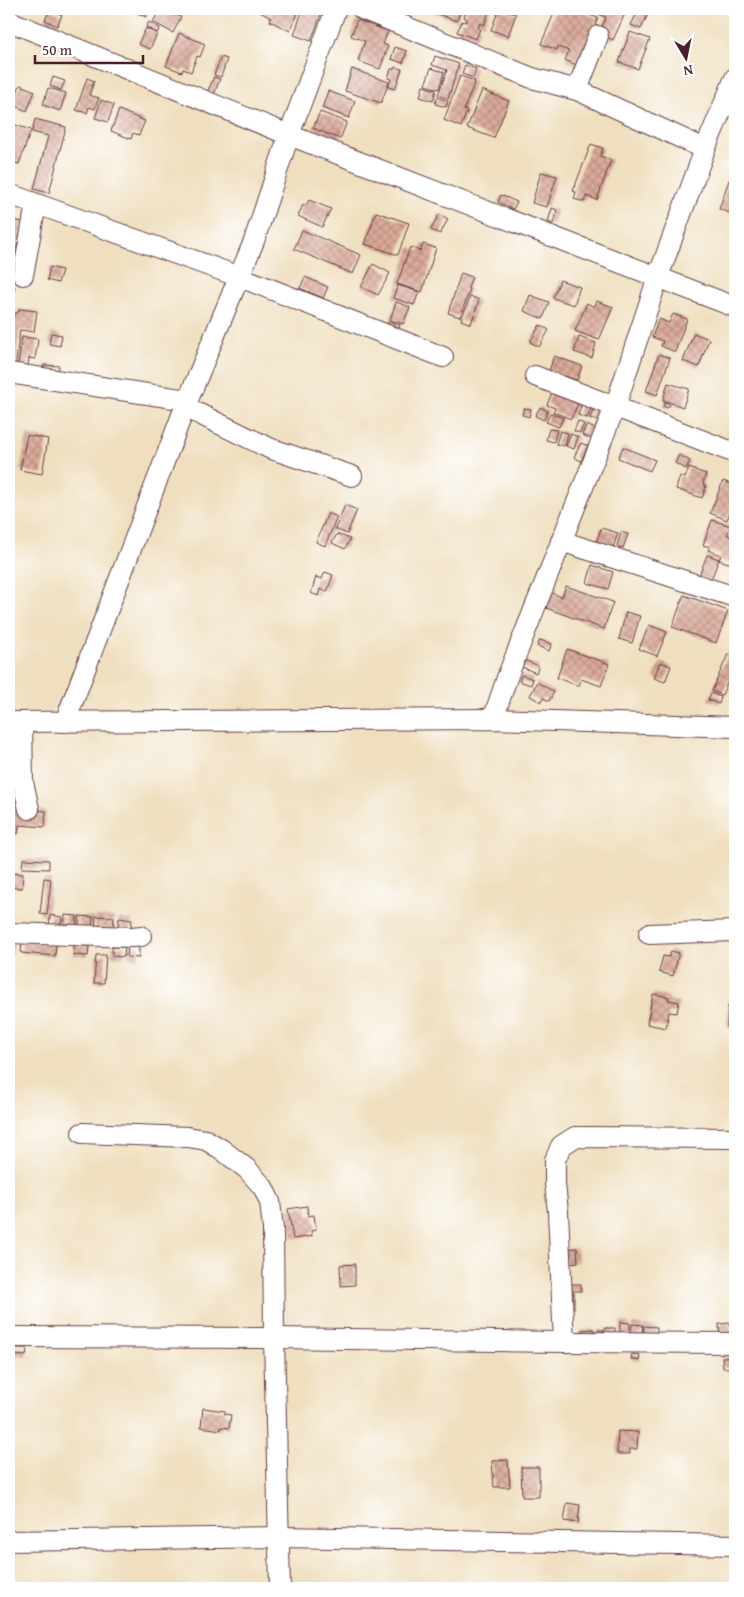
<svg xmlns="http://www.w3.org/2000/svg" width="744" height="1597" viewBox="0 0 744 1597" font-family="'Gentium Book Plus',serif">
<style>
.building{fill:url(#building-cross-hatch)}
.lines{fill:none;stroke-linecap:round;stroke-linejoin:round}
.minor-casing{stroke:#633c41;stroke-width:22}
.minor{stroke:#fff;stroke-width:20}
</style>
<defs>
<pattern id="building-cross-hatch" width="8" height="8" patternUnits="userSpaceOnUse" patternTransform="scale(1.25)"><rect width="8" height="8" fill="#dbaa9a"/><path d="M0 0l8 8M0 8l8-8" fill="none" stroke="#b48a7e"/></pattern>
</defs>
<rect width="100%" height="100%" fill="#fff"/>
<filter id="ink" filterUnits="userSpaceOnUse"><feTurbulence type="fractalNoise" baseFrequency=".02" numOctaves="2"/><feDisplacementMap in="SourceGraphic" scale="10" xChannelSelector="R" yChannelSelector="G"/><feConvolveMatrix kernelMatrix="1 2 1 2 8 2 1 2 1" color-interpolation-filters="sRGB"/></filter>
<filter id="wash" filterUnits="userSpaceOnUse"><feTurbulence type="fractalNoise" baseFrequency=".0096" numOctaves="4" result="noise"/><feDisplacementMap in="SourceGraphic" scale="20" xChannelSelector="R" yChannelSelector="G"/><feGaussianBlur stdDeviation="1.12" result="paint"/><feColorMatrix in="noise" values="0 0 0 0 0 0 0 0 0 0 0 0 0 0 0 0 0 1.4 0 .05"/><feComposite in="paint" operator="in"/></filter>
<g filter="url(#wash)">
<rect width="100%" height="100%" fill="#efdfbf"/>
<g id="blocks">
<g class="building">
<polygon points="50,9 62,15 57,26 45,20"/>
<polygon points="129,9 150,9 146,17"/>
<polygon points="160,9 165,9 181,17 173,33 153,22"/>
<polygon points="261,9 300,9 290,31 270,21 271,18 260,12"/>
<polygon points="303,9 316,9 322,11 311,41 294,35"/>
<polygon points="423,9 461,9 457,21"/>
<polygon points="467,9 490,9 484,25 480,23 478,28 480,29 476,39 457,32 462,21 466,22 467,19 464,17"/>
<polygon points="499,9 516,14 508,36 491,30"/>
<polygon points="556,9 573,9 598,18 579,66 565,60 569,51 558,47 557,50 541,44"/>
<polygon points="602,9 627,9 613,40 599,34 606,17 600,15"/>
<polygon points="639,9 649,12 641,29 631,25"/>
<polygon points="357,20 388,31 383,44 388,46 380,69 358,61 365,41 351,36"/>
<polygon points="149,22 160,28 157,33 146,27"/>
<polygon points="146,28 157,34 150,49 138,44"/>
<polygon points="630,32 650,39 638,69 619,62"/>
<polygon points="179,33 205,44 200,57 197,56 191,72 183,69 182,72 166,66"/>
<polygon points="395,47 407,51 403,63 391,59"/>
<polygon points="435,56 459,64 448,99 438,95 447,70 432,65"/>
<polygon points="221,57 227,59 221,77 214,75"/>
<polygon points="465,65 476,69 473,78 462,74"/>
<polygon points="395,67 402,69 395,89 388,87 391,79 388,78 391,69 394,69"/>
<polygon points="431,68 444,72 439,89 425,85"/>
<polygon points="352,69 389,82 381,103 345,91"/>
<polygon points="460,76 475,81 464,110 467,111 461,127 444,120"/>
<polygon points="53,77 65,81 61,90 50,86"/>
<polygon points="214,77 220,79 214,94 208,91"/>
<polygon points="87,78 94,81 89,95 99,98 95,109 89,107 87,113 76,110"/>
<polygon points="20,85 35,91 27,111 12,105"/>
<polygon points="423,86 436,90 433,101 420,97"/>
<polygon points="48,88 66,93 60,111 43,105"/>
<polygon points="482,90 509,101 494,138 467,128"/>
<polygon points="328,91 355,101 349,118 322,108"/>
<polygon points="437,97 448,101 446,107 435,104"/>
<polygon points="101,100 114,105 108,122 95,118"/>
<polygon points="119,110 145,121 139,135 133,133 131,139 111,131"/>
<polygon points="320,112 347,122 340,139 313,128"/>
<polygon points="35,119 66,127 49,193 34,189 48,136 32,132"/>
<polygon points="9,123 31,130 19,164 9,161"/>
<polygon points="591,144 603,148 600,156 611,160 597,200 586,196 584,202 574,199 576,192 573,191"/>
<polygon points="541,172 557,176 547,207 532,203"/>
<polygon points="729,180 735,183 735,215 719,209"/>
<polygon points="501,195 517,202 513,209 498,202"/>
<polygon points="309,200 331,209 322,227 298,216 303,205 306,206"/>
<polygon points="552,208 557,210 553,224 548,222"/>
<polygon points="376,212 409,223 398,255 365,244"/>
<polygon points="439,214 448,219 440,234 431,230"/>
<polygon points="9,219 23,222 15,255 9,254"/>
<polygon points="302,230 361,255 353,274 294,249"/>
<polygon points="423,244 436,248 422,292 397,284 410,247 420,251"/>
<polygon points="373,264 390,273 378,295 361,287"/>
<polygon points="50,267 62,270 58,283 47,280"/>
<polygon points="461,273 472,277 468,288 470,289 460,317 448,313"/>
<polygon points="305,277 328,287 323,298 300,288"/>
<polygon points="560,280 580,287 574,305 553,298"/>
<polygon points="9,285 15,286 13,295 9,295"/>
<polygon points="398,285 419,292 414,305 393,298"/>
<polygon points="530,295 549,302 543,319 524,311"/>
<polygon points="470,296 479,300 471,324 461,320"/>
<polygon points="597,301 613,307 599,340 575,331 587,303 594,307"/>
<polygon points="396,302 410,307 403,324 390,320"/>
<polygon points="19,309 37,311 34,332 20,330 15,370 9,369 9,322 10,316 14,317 14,313 18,313"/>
<polygon points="673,314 687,319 675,352 661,346 663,341 652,337 659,319 669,323"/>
<polygon points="389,321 400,325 398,332 387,329"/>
<polygon points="540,325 549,330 539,347 530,342"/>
<polygon points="51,333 62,335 60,346 49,344"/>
<polygon points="694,333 709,339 699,367 683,361"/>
<polygon points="22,337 38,339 35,359 29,358 28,366 18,365"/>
<polygon points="579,337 596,343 592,358 574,352"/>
<polygon points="659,354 670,358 657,395 646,391"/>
<polygon points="554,356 582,366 577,380 549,371"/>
<polygon points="44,365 59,366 58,379 43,377"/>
<polygon points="668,383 689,389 683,407 663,400"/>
<polygon points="554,387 562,390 559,396 578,404 571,419 553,412 555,408 547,405"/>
<polygon points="583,400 593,403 587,418 578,415"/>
<polygon points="665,402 670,405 668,408 663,406"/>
<polygon points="594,406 605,410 600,422 590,418"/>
<polygon points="540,407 548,411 544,420 535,416"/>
<polygon points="524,408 531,409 529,417 522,415"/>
<polygon points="550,413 563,418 559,427 546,422"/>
<polygon points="578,421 584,424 580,433 574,431"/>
<polygon points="586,425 596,429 592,439 582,435"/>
<polygon points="549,429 557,430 554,442 546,440"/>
<polygon points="560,431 568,433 565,446 556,444"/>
<polygon points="571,434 578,437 574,449 566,446"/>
<polygon points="27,435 48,439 42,474 20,470"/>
<polygon points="581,443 588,446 581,461 574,457"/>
<polygon points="623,447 655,460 650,471 618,458"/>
<polygon points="679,455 690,461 686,469 675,463"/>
<polygon points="689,468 706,474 703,483 706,487 702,498 676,489 680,476 685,478"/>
<polygon points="723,481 735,485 735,499 727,520 710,513"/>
<polygon points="345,505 357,510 347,534 335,529"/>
<polygon points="328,513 337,517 325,546 316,542"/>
<polygon points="712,520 731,526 727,535 735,538 735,565 719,560 721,555 708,550 710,547 703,545"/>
<polygon points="601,528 618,533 612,551 595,546"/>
<polygon points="621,532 628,534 623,548 617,546"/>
<polygon points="337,534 350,539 345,549 332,543"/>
<polygon points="707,555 719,559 709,585 697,581"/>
<polygon points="592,565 613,572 608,589 587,583"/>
<polygon points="325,572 333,575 327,592 320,589 318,596 311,593 316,577 322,579"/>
<polygon points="566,586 613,602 604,629 546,608 552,593 562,597"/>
<polygon points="684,595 728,611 716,643 672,627"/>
<polygon points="626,612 640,616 632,643 619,639"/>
<polygon points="649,625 667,632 657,656 639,649"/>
<polygon points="540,640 552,644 549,651 537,646"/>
<polygon points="567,649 609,664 601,686 581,679 579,686 557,678"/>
<polygon points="728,654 735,657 735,664 722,695 712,691"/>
<polygon points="524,660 539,666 536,673 522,667"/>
<polygon points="660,662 671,666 665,682 654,678"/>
<polygon points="522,675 533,679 531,685 519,681"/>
<polygon points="537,682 554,692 549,701 543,698 541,702 530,696"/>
<polygon points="711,693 721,697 719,704 708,700"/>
<polygon points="9,780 21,781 19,809 46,811 45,827 19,825 18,834 9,833"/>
<polygon points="23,859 49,860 49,869 22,868"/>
<polygon points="9,873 23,874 22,888 9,887"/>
<polygon points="44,878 51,879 47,915 40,914"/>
<polygon points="50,915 62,917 60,929 49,927"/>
<polygon points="65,915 77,916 76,931 64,929"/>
<polygon points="79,916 93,917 92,931 79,931"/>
<polygon points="96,916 114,917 113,931 95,930"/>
<polygon points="119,918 132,920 130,935 117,933"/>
<polygon points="22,941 56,944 55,956 21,953"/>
<polygon points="9,943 14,943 13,954 9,953"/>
<polygon points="74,945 89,946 88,956 74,955"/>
<polygon points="128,946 139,947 139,958 127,957"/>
<polygon points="112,947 125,947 124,957 112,956"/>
<polygon points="671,951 679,953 673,976 659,972 663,956 669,957"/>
<polygon points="96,955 106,955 104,983 94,983"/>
<polygon points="653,994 669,997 668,1000 679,1002 677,1013 669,1012 666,1028 647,1024"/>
<polygon points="728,1006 735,1007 735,1028 727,1028"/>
<polygon points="307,1206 308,1216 314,1215 316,1230 311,1231 312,1236 293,1239 288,1209"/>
<polygon points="577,1248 578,1262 565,1264 563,1249"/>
<polygon points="355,1264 355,1285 341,1286 340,1265"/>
<rect x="567" y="1284" width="14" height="7"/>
<rect x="566" y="1293" width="8" height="15"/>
<polygon points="732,1320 735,1320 735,1339 733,1339"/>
<polygon points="620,1322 630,1323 629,1339 620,1339"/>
<polygon points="730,1323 731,1339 720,1340 719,1324"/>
<polygon points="632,1324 643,1325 641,1340 630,1339"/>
<polygon points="644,1326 657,1327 656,1342 643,1341"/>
<polygon points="605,1328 615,1328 615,1343 597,1344 597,1330 604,1330 604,1339"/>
<polygon points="594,1329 595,1340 581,1341 581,1330"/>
<polygon points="13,1348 27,1348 26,1356 13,1355"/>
<polygon points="632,1354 640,1355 639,1361 631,1359"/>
<polygon points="722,1357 730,1357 730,1368 723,1368"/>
<polygon points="203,1408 225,1411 225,1414 231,1415 229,1428 221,1427 221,1430 201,1427"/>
<polygon points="618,1431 638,1432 637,1449 630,1449 630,1454 617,1454"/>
<polygon points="508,1460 510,1487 494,1487 492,1461"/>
<polygon points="521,1467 539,1467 539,1497 522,1497"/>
<polygon points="567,1503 580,1505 578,1523 564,1521"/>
</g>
</g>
</g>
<g filter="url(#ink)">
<use href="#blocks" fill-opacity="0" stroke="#633c41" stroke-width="1"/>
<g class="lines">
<defs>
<g id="minor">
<polyline points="362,9 532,78 577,90 705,149"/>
<polyline points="9,21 289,135 735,307"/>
<polyline points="577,90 598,36"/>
<polyline points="9,194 240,277 443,357"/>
<polyline points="23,275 36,204"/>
<polyline points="9,373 187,400"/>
<polyline points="535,376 735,453"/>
<polyline points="185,407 269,448 352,476"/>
<polyline points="561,541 735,597"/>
<polyline points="493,719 508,675 615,407 658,277 705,149 735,78"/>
<polyline points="9,722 493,719 735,727"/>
<polyline points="22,722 23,782 29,809"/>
<polyline points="65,722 185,407 254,241 289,135 336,9"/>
<polyline points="9,933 133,937 141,936"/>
<polyline points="649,934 735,931"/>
<polyline points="82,1133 188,1137 206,1140 221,1149 247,1169 263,1187 270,1202 273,1229 274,1338 280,1588"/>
<polyline points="9,1337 274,1338 564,1342 735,1343"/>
<polyline points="564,1342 558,1212 555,1184 555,1160 561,1146 575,1137 735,1138"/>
<polyline points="9,1541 280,1537 735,1545"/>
</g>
</defs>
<use href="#minor" class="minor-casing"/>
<use href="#minor" class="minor"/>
</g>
</g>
<rect width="744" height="1597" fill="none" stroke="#fff" stroke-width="30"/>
<g transform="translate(686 58) rotate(170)" stroke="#ffffff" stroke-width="4" paint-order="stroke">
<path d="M0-4L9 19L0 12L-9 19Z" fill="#4a1f2b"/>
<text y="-8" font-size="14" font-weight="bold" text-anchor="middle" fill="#4a1f2b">N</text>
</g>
<path d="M35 55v8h108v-8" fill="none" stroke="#4a1f2b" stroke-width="2.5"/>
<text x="42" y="55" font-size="15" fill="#4a1f2b" stroke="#ffffff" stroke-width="4" paint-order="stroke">50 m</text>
</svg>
